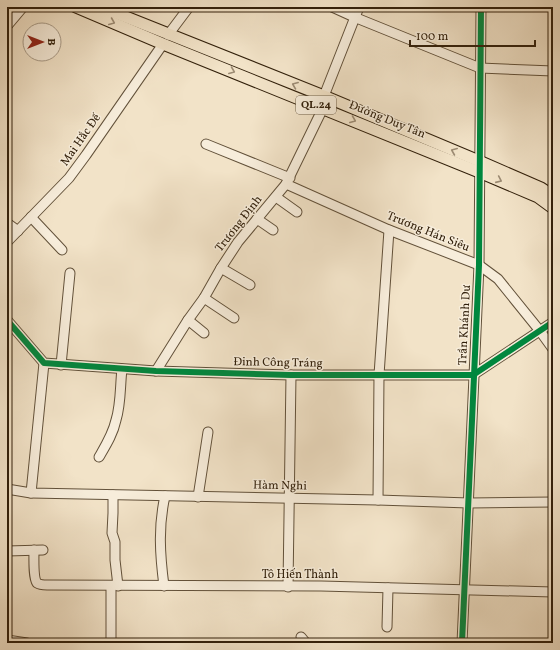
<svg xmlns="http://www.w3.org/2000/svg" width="560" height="650" viewBox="0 0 560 650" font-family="Vollkorn,serif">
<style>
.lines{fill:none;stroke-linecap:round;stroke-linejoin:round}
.minor-casing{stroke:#62513a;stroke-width:11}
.major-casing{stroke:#32200b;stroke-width:13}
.minor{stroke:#f7eddb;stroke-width:9}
.major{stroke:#f2e3c8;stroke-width:11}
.cycleway-casing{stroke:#f7eddb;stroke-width:8}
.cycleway{stroke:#00873e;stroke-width:6}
.oneway{stroke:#9c8b73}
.labels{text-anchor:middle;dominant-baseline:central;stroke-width:3;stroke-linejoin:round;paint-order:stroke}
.shield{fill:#f7eddb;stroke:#6d5e49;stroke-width:1}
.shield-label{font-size:11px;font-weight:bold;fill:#32200b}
.street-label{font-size:12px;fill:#32200b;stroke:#f7eddb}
</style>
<rect width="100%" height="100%" fill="#f2e3c8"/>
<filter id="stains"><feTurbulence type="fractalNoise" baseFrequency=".005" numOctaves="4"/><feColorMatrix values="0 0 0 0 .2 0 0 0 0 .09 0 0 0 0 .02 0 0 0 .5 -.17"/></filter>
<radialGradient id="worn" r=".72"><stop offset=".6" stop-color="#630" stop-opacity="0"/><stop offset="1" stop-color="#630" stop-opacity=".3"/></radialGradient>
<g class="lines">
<defs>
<g id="minor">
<polyline points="332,7 354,17 480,68 553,71"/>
<polyline points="7,26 23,7"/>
<polyline points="168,35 189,7"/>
<polyline points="324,96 359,7"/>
<polyline points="206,144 290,178"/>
<polyline points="286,184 389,230 479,265 498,279 540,331 553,349"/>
<polyline points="276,197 297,212"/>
<polyline points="31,217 62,250"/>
<polyline points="257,219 273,230"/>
<polyline points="7,223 18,231"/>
<polyline points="7,242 69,178 86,155 163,44"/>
<polyline points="221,268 250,285"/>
<polyline points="204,298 234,318"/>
<polyline points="7,320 44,363 156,371 291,375 473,375 553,322"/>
<polyline points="188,320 204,333"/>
<polyline points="61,365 70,273"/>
<polyline points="156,371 188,320 204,298 221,268 238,242 286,184 323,108"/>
<path d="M99,457C106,445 113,434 116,420C121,404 120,386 122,369"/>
<polyline points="7,489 31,493 378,500 469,503 553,502"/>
<polyline points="31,493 44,363"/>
<polyline points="113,495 113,513 112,533 115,542 115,560 118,586"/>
<polyline points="198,497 208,432"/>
<polyline points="378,500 379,375 389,230"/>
<path d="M34,550C34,558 33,578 37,583C40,585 44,585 47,585L321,586L553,592"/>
<polyline points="7,551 43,550"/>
<path d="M164,586C160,555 158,527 165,496"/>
<polyline points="288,587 291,375"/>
<polyline points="387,627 388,588"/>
<polyline points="301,637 306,643"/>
<polyline points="7,640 27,643"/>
<polyline points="111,643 111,586"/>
<polyline points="462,643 479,265 481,7"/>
</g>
<g id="major">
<polyline points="76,7 163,44 479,172 538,197 553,208"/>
<polyline points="101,7 324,96 479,161 541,188 553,196"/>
</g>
</defs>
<use href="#minor" class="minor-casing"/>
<use href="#major" class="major-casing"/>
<use href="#minor" class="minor"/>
<use href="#major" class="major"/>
<defs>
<g id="cycleway">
<polyline points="7,320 44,363 156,371 291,375 473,375 553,322"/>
<polyline points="462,643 479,265 481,7"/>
</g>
</defs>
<use href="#cycleway" class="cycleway-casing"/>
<use href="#cycleway" class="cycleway"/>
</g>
<defs><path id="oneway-chevron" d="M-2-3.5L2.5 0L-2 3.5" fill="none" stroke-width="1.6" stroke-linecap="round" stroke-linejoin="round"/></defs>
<g class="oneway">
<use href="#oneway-chevron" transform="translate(112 22) rotate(23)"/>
<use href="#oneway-chevron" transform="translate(232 71) rotate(22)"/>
<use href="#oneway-chevron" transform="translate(295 85) rotate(-158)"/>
<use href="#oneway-chevron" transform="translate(353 120) rotate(22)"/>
<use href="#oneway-chevron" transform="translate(454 151) rotate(-157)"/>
<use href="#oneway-chevron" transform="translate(499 180) rotate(24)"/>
</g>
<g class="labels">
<rect class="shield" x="296" y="96" width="40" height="18" rx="3"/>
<g class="shield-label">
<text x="316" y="105">QL.24</text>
</g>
<g class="street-label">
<text transform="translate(387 120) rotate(22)">Đường Duy Tân</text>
<text transform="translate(81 140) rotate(-55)">Mai Hắc Đế</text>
<text transform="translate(239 224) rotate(-52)">Trương Định</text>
<text transform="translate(428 232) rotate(22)">Trương Hán Siêu</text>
<text transform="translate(465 325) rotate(-87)">Trần Khánh Dư</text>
<text transform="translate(278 363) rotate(1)">Đinh Công Tráng</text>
<text transform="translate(280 486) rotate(1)">Hàm Nghi</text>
<text x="300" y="575">Tô Hiến Thành</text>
</g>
</g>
<rect width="560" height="650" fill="none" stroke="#f2e3c8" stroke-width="24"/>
<rect x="8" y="8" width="544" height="634" fill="none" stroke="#32200b" stroke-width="2"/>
<rect x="12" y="12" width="536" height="626" fill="none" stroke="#32200b"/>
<g transform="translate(42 42) rotate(90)"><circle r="19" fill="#f7eddb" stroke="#a89b88"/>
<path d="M0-3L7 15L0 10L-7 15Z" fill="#8f2418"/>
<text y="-6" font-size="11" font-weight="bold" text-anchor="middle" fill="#32200b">B</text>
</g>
<path d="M410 40v6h125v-6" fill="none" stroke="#32200b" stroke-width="2"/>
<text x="416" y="40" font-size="12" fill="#32200b" stroke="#f7eddb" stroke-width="3" paint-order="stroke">100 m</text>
<rect width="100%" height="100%" filter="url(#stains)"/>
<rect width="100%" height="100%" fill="url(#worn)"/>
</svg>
